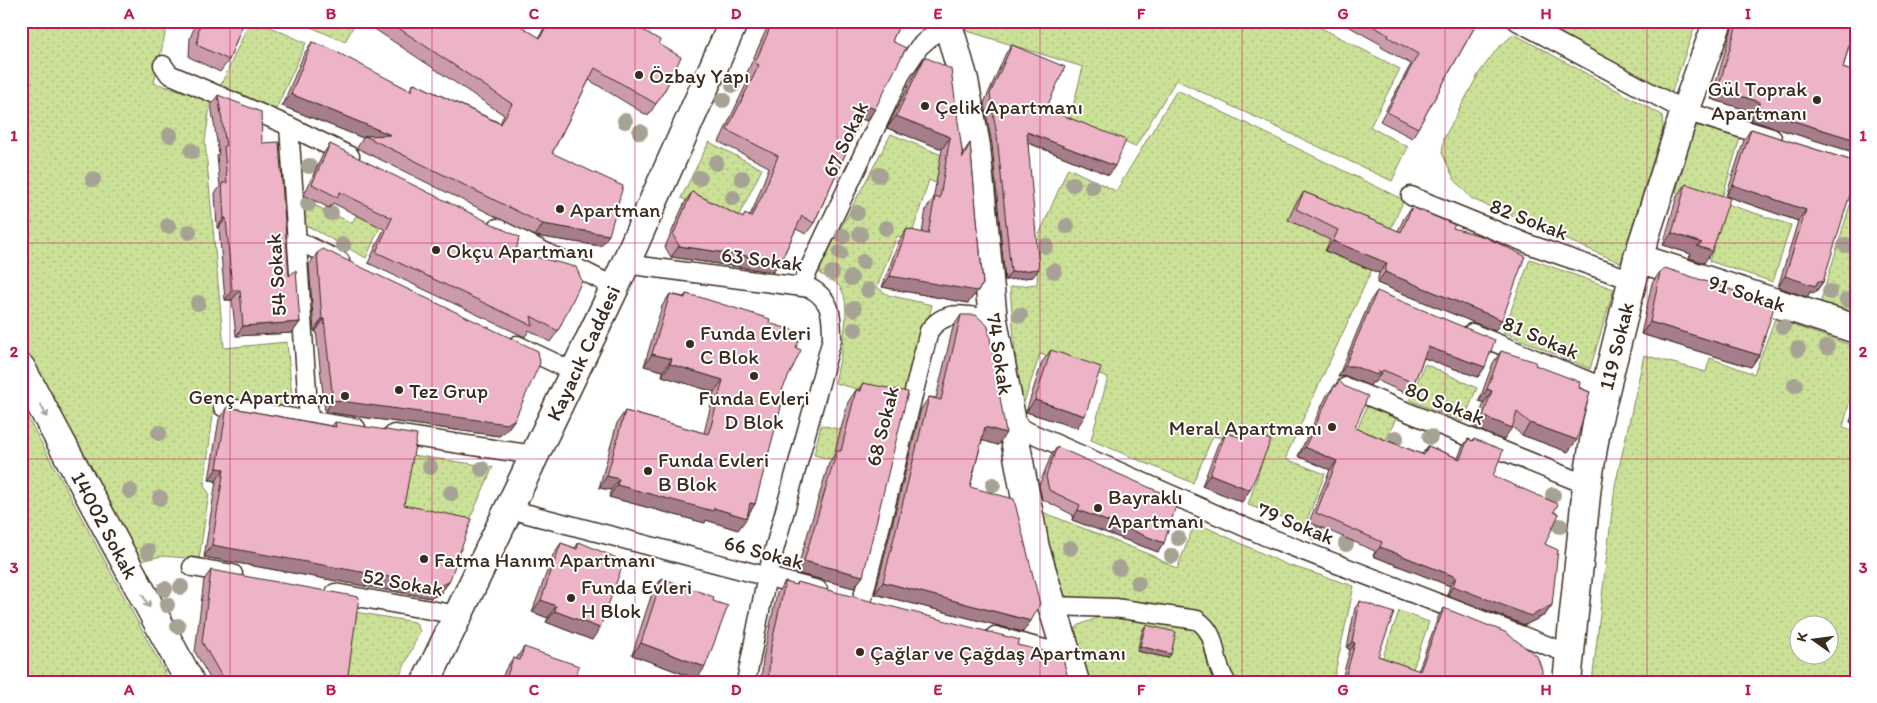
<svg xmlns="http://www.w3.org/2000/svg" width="1877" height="703" viewBox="0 0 1877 703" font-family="Itim,sans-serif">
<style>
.grass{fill:url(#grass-dots);stroke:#83865a;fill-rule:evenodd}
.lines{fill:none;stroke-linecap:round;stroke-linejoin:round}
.service-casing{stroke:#3b2a1e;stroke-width:21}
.minor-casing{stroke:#3b2a1e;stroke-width:31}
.tertiary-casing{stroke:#3b2a1e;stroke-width:31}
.secondary-casing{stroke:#3b2a1e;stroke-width:31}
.service{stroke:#fff;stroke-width:18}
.minor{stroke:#fff;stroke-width:28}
.tertiary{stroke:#fff;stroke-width:28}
.secondary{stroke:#fff;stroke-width:28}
.tree{fill:#a7a394}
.wall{fill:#cc9bab;stroke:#3b2a1e}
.shaded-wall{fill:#a67e8b;stroke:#3b2a1e}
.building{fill:#edb4c7;stroke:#3b2a1e}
.oneway{stroke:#a79f9a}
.grid{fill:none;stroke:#c2185b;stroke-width:1;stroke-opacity:0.55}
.poi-dot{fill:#3b2a1e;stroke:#fff;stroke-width:2}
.labels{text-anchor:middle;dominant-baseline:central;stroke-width:4;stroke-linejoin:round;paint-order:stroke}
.poi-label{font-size:21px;fill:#3b2a1e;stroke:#fff;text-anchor:start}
.street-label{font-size:21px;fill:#3b2a1e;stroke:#fff}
.neatline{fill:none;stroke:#c2185b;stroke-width:2}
.grid-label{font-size:16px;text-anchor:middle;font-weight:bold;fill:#c2185b}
</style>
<defs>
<pattern id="grass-dots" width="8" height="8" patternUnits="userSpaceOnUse" patternTransform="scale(1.25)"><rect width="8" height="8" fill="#cbe197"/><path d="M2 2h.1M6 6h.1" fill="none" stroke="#afc182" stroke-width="1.8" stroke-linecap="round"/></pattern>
</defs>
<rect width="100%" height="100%" fill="#fff"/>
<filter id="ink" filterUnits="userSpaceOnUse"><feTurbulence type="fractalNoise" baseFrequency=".02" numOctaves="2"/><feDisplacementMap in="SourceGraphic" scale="10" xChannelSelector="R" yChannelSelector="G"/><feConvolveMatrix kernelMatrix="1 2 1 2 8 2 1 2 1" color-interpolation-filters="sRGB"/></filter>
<g filter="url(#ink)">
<g class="grass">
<polygon points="21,21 168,21 154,83 211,99 205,141 224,348 287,342 293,406 215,400 204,486 209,493 199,559 162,556 140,561 106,508 21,345"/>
<polygon points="250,21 257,21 306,43 275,111 220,87"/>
<polygon points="297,21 356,21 345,42"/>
<polygon points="963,21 1308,21 1400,69 1370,127 1408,147 1392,181 1176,80 1135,147 1070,118 1083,67 967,31"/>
<polygon points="1549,21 1697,21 1671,94 1552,28"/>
<polygon points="1514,34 1662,115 1663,129 1621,263 1472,199 1454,179 1442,153 1444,138 1479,73 1497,49"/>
<polygon points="1177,90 1404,200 1287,454 1286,459 1325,474 1305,525 1248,505 1266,449 1213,436 1193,483 1091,440 1108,377 1040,354 1020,415 1010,287 1037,284 1039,235 1068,168 1116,191"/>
<polygon points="1695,125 1740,138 1720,205 1676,192"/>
<path d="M891,134L961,163L964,197L929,180L910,240L897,236L877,287L888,295L932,305L907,403L835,383C839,361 854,306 840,287C835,281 827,277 820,274L821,265Z"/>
<polygon points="709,142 762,169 734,225 681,198"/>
<polygon points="373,183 395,194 366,258 304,224 301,199 352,223"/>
<polygon points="1856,185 1856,315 1820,304"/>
<polygon points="1727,204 1791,225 1773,282 1709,261"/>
<polygon points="1530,259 1614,289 1590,369 1503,332"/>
<path d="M1775,319L1856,347V377L1843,427L1856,431V682H1592L1615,486L1644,355L1706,372L1710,358L1754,374ZM1800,626H1830V656H1800Z"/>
<polygon points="1425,364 1477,388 1463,422 1409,400"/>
<polygon points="21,405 170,682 21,682"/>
<polygon points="1367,406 1396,418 1369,480 1337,478"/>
<polygon points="821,425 893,442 885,473 814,455"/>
<polygon points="412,455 493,467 466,528 401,514"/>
<polygon points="1040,511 1153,556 1177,569 1195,522 1285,564 1354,586 1333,682 1238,682 1226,674 1196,617 1060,595"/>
<polygon points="1399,611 1429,622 1413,669 1382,659"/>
<polygon points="355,612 415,622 420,631 397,682 345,682"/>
<path d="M1102,616C1133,619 1175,615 1201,634L1210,674L1215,682H1086L1069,635L1079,625Z"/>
</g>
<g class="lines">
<defs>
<g id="service">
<polyline points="1517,21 1685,111 1772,138"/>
<polyline points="163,65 169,74 289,126 350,156"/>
<polyline points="289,126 309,421"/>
<polyline points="1411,196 1531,245 1632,280"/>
<polyline points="497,228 615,287"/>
<polyline points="296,240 340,261"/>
<path d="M625,264L810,288C832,300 832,316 832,339L767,576L746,682"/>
<polyline points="801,286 901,74 919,47 947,22"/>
<polyline points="1472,333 1605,388"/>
<polyline points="517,345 574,372"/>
<polyline points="1346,387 1587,485"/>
<polyline points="223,407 356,428"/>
<polyline points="1011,424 1265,536 1569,654"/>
<polyline points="394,434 534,455"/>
<polyline points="509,509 818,590"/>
<polyline points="192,567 233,574"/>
<polyline points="335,593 458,615"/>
<path d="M862,601L929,331C945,309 965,315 988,319"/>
<path d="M1051,606L1115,608L1197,620C1220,635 1211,659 1226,682"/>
<polyline points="995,636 1067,655"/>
</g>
<g id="minor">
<polyline points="947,21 964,80 976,146 993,320 1035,548 1075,682"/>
<polyline points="1638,258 1856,329"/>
<polyline points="21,368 190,682"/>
</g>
<polyline id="tertiary" points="1567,682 1587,485 1597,423 1638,258 1685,111 1718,21"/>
<polyline id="secondary" points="426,682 615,287 734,21"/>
</defs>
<use href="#service" class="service-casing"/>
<use href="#minor" class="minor-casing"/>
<use href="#tertiary" class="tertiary-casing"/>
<use href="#secondary" class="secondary-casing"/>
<use href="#service" class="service"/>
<use href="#minor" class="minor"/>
<use href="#tertiary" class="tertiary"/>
<use href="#secondary" class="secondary"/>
</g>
<g class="tree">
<circle cx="733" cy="85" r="8"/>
<circle cx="723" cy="100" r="8"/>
<circle cx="625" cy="121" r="8"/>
<circle cx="640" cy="132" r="8"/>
<circle cx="170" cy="135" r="8"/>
<circle cx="192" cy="151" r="8"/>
<circle cx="716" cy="163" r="8"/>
<circle cx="309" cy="166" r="8"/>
<circle cx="879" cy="175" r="8"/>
<circle cx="699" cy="178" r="8"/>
<circle cx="742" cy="178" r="8"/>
<circle cx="93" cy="179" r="8"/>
<circle cx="1073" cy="184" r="8"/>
<circle cx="1092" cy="187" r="8"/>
<circle cx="733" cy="198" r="8"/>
<circle cx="308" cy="204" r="8"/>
<circle cx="331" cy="213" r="8"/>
<circle cx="857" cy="213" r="8"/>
<circle cx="168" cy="226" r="8"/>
<circle cx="1067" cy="226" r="8"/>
<circle cx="886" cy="228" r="8"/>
<circle cx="189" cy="232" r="8"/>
<circle cx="860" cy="234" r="8"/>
<circle cx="843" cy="236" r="8"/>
<circle cx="343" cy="245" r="8"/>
<circle cx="1846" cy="245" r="8"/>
<circle cx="1046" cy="246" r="8"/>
<circle cx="840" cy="253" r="8"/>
<circle cx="863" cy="262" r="8"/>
<circle cx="1054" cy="271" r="8"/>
<circle cx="832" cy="273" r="8"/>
<circle cx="851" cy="278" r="8"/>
<circle cx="868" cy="290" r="8"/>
<circle cx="1830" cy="292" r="8"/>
<circle cx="1847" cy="300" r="8"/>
<circle cx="198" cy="303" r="8"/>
<circle cx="854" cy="309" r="8"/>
<circle cx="1020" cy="315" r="8"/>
<circle cx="1783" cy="327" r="8"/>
<circle cx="855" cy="329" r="8"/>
<circle cx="1827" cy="347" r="8"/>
<circle cx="1798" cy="349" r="8"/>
<circle cx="1795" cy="385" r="8"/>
<circle cx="1444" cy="408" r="8"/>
<circle cx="159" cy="433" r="8"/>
<circle cx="1430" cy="437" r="8"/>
<circle cx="1396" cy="438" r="8"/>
<circle cx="430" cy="467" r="8"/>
<circle cx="482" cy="469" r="8"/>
<circle cx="993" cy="485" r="8"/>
<circle cx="130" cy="491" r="8"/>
<circle cx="451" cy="493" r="8"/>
<circle cx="1553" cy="495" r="8"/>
<circle cx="160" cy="498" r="8"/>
<circle cx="1560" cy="526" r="8"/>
<circle cx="1316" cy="533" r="8"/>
<circle cx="1178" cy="538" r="8"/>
<circle cx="1346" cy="544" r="8"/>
<circle cx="1070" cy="548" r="8"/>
<circle cx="148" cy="551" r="8"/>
<circle cx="1172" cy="556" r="8"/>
<circle cx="1119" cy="568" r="8"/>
<circle cx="1138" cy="583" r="8"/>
<circle cx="181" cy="587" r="8"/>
<circle cx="165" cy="589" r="8"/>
<circle cx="167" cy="605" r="8"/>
<circle cx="178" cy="626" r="8"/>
</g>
<g class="wall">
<polygon points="197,21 244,21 229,60 220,72 189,57 190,38"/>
<polygon points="364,21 513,21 539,38 547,21 627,21 659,44 666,88 648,116 589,80 552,153 601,246 535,236 357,148 363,138 282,106 304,54 312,42 409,90 414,83 500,123 504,115 364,22"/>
<polygon points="770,21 901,21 892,41 875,109 867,121 861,119 814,223 806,234 796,229 781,261 773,272 671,257 665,247 684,204 692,192 743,218 745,214 749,217 754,207 769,167 719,142 750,76 746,75"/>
<polygon points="1339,21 1478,21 1418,128 1412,138 1380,121 1411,64 1381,47 1382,45"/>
<polygon points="1734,21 1856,21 1856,39 1851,38 1843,68 1856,73 1856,153 1750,120 1753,112 1711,99"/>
<polygon points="1012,45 1046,109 1109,175 1028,143 1033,277 1005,280 992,144 984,103 1006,53"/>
<polygon points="925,57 963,153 970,143 983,284 968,303 882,287 899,241 907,229 922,233 926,209 933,200 942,149 887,128 917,69"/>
<polygon points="218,95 262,143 289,276 300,322 292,333 236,336 232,300 225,300 219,228 217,228 215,193 220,187 217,156 219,154 211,105"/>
<polygon points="1751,129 1856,162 1823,282 1815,293 1810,292 1807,297 1778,287 1798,221 1726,196 1744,140"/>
<polygon points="330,144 516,252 558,331 550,342 529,330 525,337 368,263 384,229 333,203 329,208 304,195 323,154"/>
<polygon points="1686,184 1704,263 1689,258 1691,254 1663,245 1677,196"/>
<polygon points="1304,192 1398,231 1404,218 1412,207 1453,228 1502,320 1495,331 1377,283 1379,273 1325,251 1330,240 1288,220 1296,203"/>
<polygon points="317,253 515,419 507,430 499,436 325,412 316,331 314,331 309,265"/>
<polygon points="1660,272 1759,355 1751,367 1641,334 1652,283"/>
<polygon points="1377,291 1485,367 1478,377 1424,358 1414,383 1407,394 1376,380 1374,383 1372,382 1370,386 1346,376 1338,377 1370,301"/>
<polygon points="670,294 684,297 686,294 769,323 782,390 755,504 738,530 706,520 705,523 609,497 611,490 599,488 617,423 625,411 704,433 714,392 662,376 663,371 644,366 662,306"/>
<polygon points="961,315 998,445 982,440 970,487 1023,632 875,594 921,409 929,397 936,398 953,327"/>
<polygon points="1051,350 1077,428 1026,412 1042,362"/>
<polygon points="1501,351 1535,365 1579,388 1568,452 1522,435 1512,427 1503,440 1474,428 1484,403 1479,401 1493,363"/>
<polygon points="1339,380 1355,428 1422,454 1428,446 1458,458 1462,448 1468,439 1472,441 1474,439 1493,476 1554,512 1545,544 1552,605 1545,615 1525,625 1447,595 1450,586 1373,556 1375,551 1309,522 1330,470 1298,456 1327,395"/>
<polygon points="863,383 863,576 854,588 796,573 829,463 834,455 848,402 856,390 858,390"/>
<polygon points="1856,401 1856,424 1850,422"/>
<polygon points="227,407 332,426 335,422 404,505 449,582 440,594 431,598 204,557 216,481 209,480 219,419"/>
<polygon points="1245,432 1242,502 1202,486 1218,444 1226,433 1242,438"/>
<polygon points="1057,447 1164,543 1158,552 1072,520 1073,515 1042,499 1039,485 1051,456"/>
<polygon points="579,542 592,640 546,622 548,618 532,612 553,555 561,543 575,548"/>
<polygon points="211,570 347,682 212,682 195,652 204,580"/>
<polygon points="662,578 697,679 632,655 653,590"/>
<polygon points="785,582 795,585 797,582 1017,645 1069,682 761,682 763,658 777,593"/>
<polygon points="1360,601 1378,656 1418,671 1439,615 1444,608 1542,682 1341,682 1350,650 1347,648 1355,608"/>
<polygon points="1146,625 1171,654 1168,658 1137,651 1143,629"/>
<polygon points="524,647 574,682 501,682 505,670 513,658 516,659"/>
</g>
<g class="shaded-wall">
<polygon points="1854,26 1856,27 1856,39 1847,36"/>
<polygon points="1718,89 1760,102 1753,112 1711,99"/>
<polygon points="291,94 391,135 365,136 363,138 282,106"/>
<polygon points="867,106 875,109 867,121 859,118"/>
<polygon points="1758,110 1856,140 1856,153 1750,120"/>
<polygon points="896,116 950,137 942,149 887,128"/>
<polygon points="1027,132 1115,166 1109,175 1021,140"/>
<polygon points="1733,185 1806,210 1798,221 1726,196"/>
<polygon points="224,218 226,218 219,228 217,228"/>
<polygon points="543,224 609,235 601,246 535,236"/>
<polygon points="1672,233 1702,243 1712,251 1704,263 1689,258 1691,254 1663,245"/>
<polygon points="1333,241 1387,263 1379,273 1325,251"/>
<polygon points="679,246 781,261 773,272 671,257"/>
<polygon points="1039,269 1033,277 1005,280 1011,272"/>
<polygon points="1385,272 1502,320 1495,331 1377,283"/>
<polygon points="890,276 983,284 968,303 882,287"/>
<polygon points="1785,276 1818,281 1823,282 1815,293 1810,292 1807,297 1778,287"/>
<polygon points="232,290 240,290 232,300 225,300"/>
<polygon points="322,319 324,319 316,331 314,331"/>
<polygon points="300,322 292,333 236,336 243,326"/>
<polygon points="1650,322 1759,355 1751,367 1641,334"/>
<polygon points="1428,347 1485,367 1478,377 1421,357"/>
<polygon points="652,354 672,359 663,371 644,366"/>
<polygon points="670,364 723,380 714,392 662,376"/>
<polygon points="1345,366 1353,366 1381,373 1374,383 1372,382 1370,386 1346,376 1338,377"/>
<polygon points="1487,389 1492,391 1484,403 1479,401"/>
<polygon points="333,400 515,419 507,430 499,436 325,412"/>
<polygon points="1035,400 1085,416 1077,428 1026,412"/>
<polygon points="1856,413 1856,424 1850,422"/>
<polygon points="1483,416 1512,428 1503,440 1474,428"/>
<polygon points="1530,423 1577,440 1568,452 1522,435"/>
<polygon points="985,427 1006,433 998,445 977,439"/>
<polygon points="1305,447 1337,461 1330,470 1298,456"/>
<polygon points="217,468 224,469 216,481 209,480"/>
<polygon points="1210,474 1250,490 1242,502 1202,486"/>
<polygon points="607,476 619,479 611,490 599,488"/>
<polygon points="617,485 714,508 747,518 738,530 706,520 705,523 609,497"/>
<polygon points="750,503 755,504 747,516"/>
<polygon points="1078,510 1164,543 1158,552 1072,520"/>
<polygon points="212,545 449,582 440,594 431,598 204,557"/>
<polygon points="1380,547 1456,577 1450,586 1373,556"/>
<polygon points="804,561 863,576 854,588 796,573"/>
<polygon points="883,582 1031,621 1023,632 875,594"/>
<polygon points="1453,586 1552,605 1545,615 1525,625 1447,595"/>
<polygon points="541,600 556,606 548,618 532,612"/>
<polygon points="555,611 600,628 592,640 546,622"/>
<polygon points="1352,642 1355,643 1350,650 1347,648"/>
<polygon points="641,643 705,667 697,679 632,655"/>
<polygon points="1140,646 1171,654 1168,658 1137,651"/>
</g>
<g class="building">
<polygon points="201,21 244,21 229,60 197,45 199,27"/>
<polygon points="388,21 513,21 540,38 549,21 627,21 660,40 659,44 681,57 666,88 656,104 595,68 552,153 623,186 609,235 543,224 365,136 391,135 291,94 312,42 329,48 411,91 414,83 501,124 512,104"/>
<polygon points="773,21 901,21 892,41 906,48 875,109 867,106 814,223 802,216 781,261 679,246 673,235 692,192 743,218 745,214 751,217 762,196 778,156 727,130 759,65 755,63"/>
<polygon points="1363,21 1478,21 1418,128 1387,112 1418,54 1388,37 1389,35"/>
<polygon points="1738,21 1856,21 1856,27 1854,26 1843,68 1856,73 1856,140 1758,110 1760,102 1718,89"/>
<polygon points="1012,45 1065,67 1046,109 1126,140 1115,166 1027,132 1039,269 1011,272 997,136 990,94"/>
<polygon points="925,57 951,69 963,158 970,143 983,284 977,291 890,276 907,229 928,234 935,197 940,198 950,137 896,116"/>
<polygon points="218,95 261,112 262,143 279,142 289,276 296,270 300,322 243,326 240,290 232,290 226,218 224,218 222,183 227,183 224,146 226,146"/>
<polygon points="1751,129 1856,162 1856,175 1823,282 1818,281 1815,286 1785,276 1806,210 1733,185"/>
<polygon points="330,144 519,237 516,252 576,267 582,281 558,331 531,316 533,326 376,252 392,218 340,192 337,197 312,184"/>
<polygon points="1686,184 1730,198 1712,251 1697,246 1702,243 1672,233"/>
<polygon points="1304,192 1401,232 1412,207 1455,225 1453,228 1485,237 1525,256 1502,320 1385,272 1387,263 1333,241 1338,230 1296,209"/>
<polygon points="323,249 538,351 540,363 515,419 507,424 333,400 324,319 322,319 317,253"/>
<polygon points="1665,268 1775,304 1759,355 1650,322 1660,272"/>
<polygon points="1377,291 1495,340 1485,367 1428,347 1414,383 1383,370 1381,373 1379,371 1377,375 1353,366 1345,366"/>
<polygon points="670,294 685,298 686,294 699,297 770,319 769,323 802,333 796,348 801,350 782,390 785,392 755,504 750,503 747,518 714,508 713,511 617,485 619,479 607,476 625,411 708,434 711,426 723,380 670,364 672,359 652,354"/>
<polygon points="961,315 976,315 988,326 1006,433 985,427 970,487 1014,499 1040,604 1031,621 883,582 929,397 941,400"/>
<polygon points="1051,350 1101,367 1085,416 1035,400"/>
<polygon points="1501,351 1536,362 1535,365 1580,382 1579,388 1590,392 1577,440 1530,423 1517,412 1512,428 1483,416 1492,391 1487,389"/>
<polygon points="1339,380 1344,386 1368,396 1355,428 1424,455 1428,446 1460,459 1468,439 1473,441 1474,439 1503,450 1493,476 1558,504 1554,512 1559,514 1545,544 1558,550 1552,605 1531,616 1453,586 1456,577 1380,547 1382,542 1316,513 1337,461 1305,447 1334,386 1336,387"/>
<polygon points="863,383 908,392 863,576 804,561 837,451 841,451 856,390 861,391"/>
<polygon points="227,407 336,427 335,422 417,435 404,505 472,519 449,582 439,586 212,545 224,469 217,468"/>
<polygon points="1245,432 1271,440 1250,490 1210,474 1226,433 1244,438"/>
<polygon points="1057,447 1178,500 1164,543 1078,510 1080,505 1049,490 1046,476"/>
<polygon points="579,542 624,561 600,628 555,611 556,606 541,600 561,543 577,549"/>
<polygon points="211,570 359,597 347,682 225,682 202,642"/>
<polygon points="662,578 714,597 713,601 728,606 705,667 641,643"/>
<polygon points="785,582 796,585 797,582 1020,640 1017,645 1062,655 1069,682 768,682 771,647"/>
<polygon points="1360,601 1394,613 1378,656 1420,671 1444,608 1505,632 1537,656 1542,670 1542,682 1344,682 1355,643 1352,642"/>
<polygon points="1146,625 1176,632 1171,654 1140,646"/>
<polygon points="524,647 579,666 574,682 505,682 513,658 520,660"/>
</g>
<defs><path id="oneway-shaft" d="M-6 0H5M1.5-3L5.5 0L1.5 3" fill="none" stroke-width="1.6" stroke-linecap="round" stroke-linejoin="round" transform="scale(1.25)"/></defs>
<g class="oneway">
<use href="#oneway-shaft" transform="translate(44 411) rotate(62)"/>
<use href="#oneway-shaft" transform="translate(146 601) rotate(61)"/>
</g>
</g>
<path class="grid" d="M230,21V682M432,21V682M635,21V682M837,21V682M1040,21V682M1242,21V682M1445,21V682M1647,21V682M21,243H1856M21,459H1856"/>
<g class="poi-dot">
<circle cx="639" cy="75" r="5"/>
<circle cx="1817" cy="100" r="5"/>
<circle cx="925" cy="106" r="5"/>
<circle cx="560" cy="209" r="5"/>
<circle cx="436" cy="250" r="5"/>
<circle cx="690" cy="344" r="5"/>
<circle cx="754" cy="376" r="5"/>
<circle cx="399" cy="390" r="5"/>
<circle cx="345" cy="396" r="5"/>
<circle cx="1332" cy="427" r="5"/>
<circle cx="648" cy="471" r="5"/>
<circle cx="1098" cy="508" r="5"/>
<circle cx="424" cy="559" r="5"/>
<circle cx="571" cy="598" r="5"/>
<circle cx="860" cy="652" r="5"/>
</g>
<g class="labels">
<g class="poi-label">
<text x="649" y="75">Özbay Yapı</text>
<text x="1807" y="88" text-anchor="end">Gül Toprak<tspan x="1807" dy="24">Apartmanı</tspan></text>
<text x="935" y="106">Çelik Apartmanı</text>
<text x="570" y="209">Apartman</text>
<text x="446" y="250">Okçu Apartmanı</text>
<text x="700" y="332">Funda Evleri<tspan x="700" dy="24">C Blok</tspan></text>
<text x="409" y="390">Tez Grup</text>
<text x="335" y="396" text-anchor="end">Genç Apartmanı</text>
<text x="754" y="397" text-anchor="middle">Funda Evleri<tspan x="754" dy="24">D Blok</tspan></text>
<text x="1322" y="427" text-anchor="end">Meral Apartmanı</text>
<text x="658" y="459">Funda Evleri<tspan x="658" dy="24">B Blok</tspan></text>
<text x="1108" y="496">Bayraklı<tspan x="1108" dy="24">Apartmanı</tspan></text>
<text x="434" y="559">Fatma Hanım Apartmanı</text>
<text x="581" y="586">Funda Evleri<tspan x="581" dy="24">H Blok</tspan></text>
<text x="870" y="652">Çağlar ve Çağdaş Apartmanı</text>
</g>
<g class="street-label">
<text transform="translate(845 139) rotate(-65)">67 Sokak</text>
<text transform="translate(1529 219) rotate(21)">82 Sokak</text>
<text transform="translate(762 259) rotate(7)">63 Sokak</text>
<text transform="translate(276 275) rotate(-94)">54 Sokak</text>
<text transform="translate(1747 293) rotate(18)">91 Sokak</text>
<text transform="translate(1541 337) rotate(23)">81 Sokak</text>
<text transform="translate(1616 346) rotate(-76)">119 Sokak</text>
<text transform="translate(583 353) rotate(-65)">Kayacık Caddesi</text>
<text transform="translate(1000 354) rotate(81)">74 Sokak</text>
<text transform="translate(1445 403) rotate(22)">80 Sokak</text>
<text transform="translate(882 426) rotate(-76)">68 Sokak</text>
<text transform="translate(1296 523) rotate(22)">79 Sokak</text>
<text transform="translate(105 525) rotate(62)">14002 Sokak</text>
<text transform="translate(764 552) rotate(15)">66 Sokak</text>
<text transform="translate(403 582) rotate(10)">52 Sokak</text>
</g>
</g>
<rect width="1877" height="703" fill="none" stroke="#fff" stroke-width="55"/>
<g transform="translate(1814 640) rotate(284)"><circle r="24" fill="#ffffff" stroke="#b1aaa5"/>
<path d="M0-4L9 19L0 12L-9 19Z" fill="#3b2a1e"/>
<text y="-8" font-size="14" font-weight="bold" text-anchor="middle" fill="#3b2a1e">K</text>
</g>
<rect x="28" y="28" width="1822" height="648" class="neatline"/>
<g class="grid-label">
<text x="129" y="19">A</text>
<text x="331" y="19">B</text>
<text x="534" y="19">C</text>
<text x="736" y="19">D</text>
<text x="938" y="19">E</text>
<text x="1141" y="19">F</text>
<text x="1343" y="19">G</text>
<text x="1546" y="19">H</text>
<text x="1748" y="19">I</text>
<text x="14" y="141">1</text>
<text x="1863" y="141">1</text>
<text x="14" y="357">2</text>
<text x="1863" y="357">2</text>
<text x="14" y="573">3</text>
<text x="1863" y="573">3</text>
<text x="129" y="695">A</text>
<text x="331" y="695">B</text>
<text x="534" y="695">C</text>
<text x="736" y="695">D</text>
<text x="938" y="695">E</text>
<text x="1141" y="695">F</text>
<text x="1343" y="695">G</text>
<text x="1546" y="695">H</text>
<text x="1748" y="695">I</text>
</g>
</svg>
